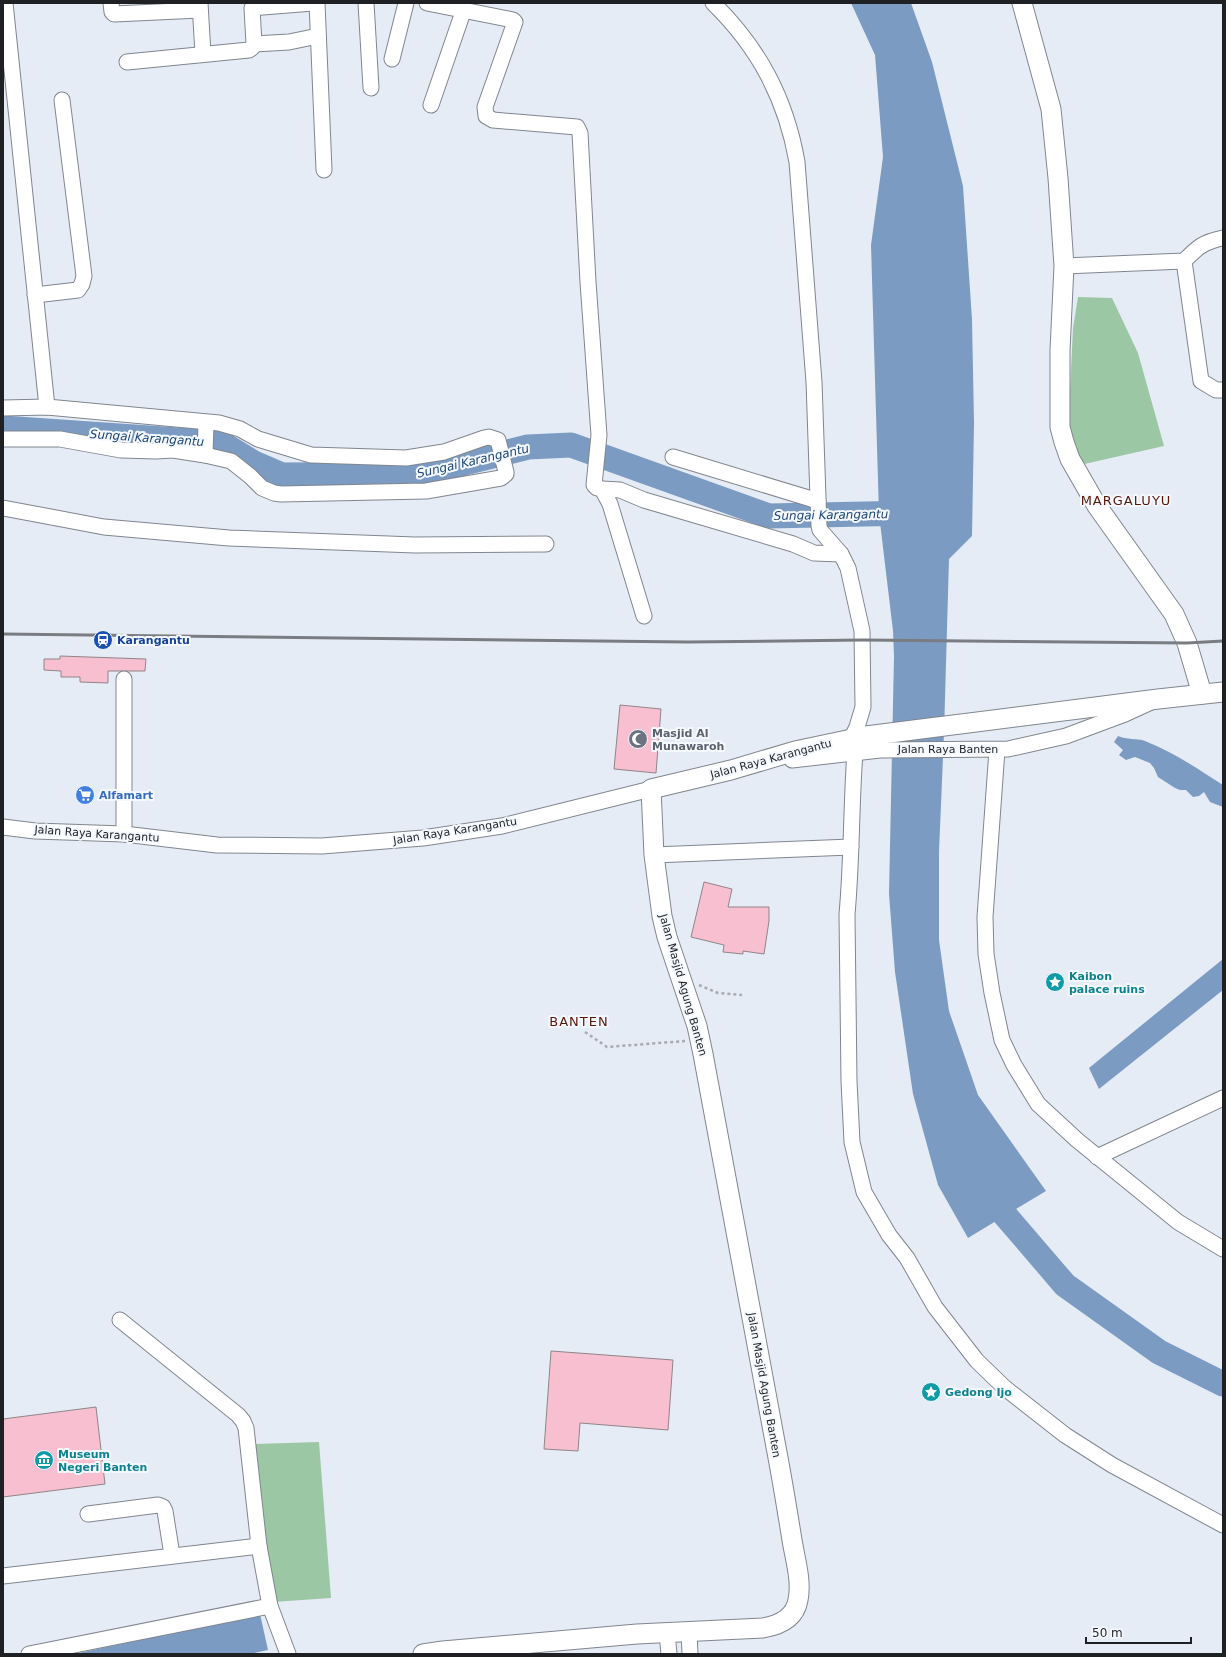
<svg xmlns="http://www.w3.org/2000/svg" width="1226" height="1657" viewBox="0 0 1226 1657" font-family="'DejaVu Sans',sans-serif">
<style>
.green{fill:#9cc7a4}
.water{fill:#7c9bc2}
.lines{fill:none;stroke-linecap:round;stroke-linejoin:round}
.river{stroke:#7c9bc2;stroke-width:25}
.building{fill:#f7bfd0;stroke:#908588}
.minor-casing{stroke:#80868e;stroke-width:17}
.major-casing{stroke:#80868e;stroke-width:21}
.path{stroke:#a6aab1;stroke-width:2.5;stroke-dasharray:3 3;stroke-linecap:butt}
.minor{stroke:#fff;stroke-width:15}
.major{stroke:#fff;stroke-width:19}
.rail{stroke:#797d82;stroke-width:3}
.labels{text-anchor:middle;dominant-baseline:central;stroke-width:4;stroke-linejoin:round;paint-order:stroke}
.transit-label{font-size:11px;font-weight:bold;fill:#164399;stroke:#f5f9fe;text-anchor:start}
.worship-label{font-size:11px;font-weight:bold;fill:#5b616d;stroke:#f5f9fe;text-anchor:start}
.street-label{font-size:11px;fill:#1e2023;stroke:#f5f9fe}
.shop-label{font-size:11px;font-weight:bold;fill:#366cbe;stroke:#f5f9fe;text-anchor:start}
.culture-label{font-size:11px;font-weight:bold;fill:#0d838f;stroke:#f5f9fe;text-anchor:start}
.water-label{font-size:12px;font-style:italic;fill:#1a4577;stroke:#f5f9fe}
.quarter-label{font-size:13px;letter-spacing:1px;fill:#581706;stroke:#f5f9fe}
</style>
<rect width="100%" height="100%" fill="#e6ecf5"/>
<g class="green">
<polygon points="1078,297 1112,298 1138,353 1164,446 1080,465 1068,434 1073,328"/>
<polygon points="319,1442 331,1598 273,1602 255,1444"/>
</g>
<g class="water">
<polygon points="851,3 911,3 932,62 963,186 972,319 974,423 972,536 949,559 944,733 939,852 939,940 949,1011 978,1095 1046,1191 968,1238 938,1185 913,1094 895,972 889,894 894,656 893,631 879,514 871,245 883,157 875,55"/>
<path d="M1118,736C1127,740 1137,738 1145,741C1173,752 1198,769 1223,785V807L1210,802L1204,792L1199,796L1193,797L1186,790H1180L1175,788L1158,777L1154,768L1150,763L1135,757L1126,760L1119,755L1123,750L1114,742Z"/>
<polygon points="1223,959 1223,990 1099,1089 1089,1068"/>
<polygon points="260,1614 268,1650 250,1654 74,1654"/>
</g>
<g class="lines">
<g class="river">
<polyline points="3,428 221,443 254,463 282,475 420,474 528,447 571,445 769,516 913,513"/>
<polyline points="989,1185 1005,1215 1065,1285 1159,1352 1223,1384"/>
</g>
</g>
<g class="building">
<polygon points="60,656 146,659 145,671 108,671 108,683 80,682 80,677 61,677 61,671 44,670 44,659 60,659"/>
<polygon points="620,705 661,709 656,773 614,769"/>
<polygon points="704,882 732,889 728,907 769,907 769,921 764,954 743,951 743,954 723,952 724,945 691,937"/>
<polygon points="551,1351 673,1360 668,1430 580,1423 578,1451 544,1449"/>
<polygon points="96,1407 105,1484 3,1497 3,1419"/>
</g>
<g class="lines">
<defs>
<g id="minor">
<polyline points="5,3 47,407"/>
<polyline points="111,3 112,12 114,14 200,10"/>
<polyline points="200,3 203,54"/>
<polyline points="317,3 324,170"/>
<polyline points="366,3 371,88"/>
<polyline points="427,3 513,20 515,22 485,107 486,116 493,120 577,127 580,133 588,282 599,435 594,485 597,488 602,489 610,504 644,616"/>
<path d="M713,3C759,48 786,99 797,162L814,382L819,526L820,530L841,554L848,568L862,631L863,707L857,727L851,739"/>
<polyline points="254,44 289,42 318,36"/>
<polyline points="392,59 406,3"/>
<polyline points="127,62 249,50 252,48 254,44 252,8 313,3"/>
<polyline points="431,105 464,9"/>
<polyline points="1184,261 1201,381 1216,390 1223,390"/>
<path d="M1064,266L1184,261C1198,247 1203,242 1223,238"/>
<polyline points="35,295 78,290 82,284 84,276 62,100"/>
<polyline points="3,408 47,407 219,423 240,429 258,439 311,455 406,458 444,452 484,438 489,437 498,440 506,472 506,474 501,478 426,491 281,494 274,493 262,488 250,476 231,461 205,455 173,450 156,451 121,450 60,439 3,439"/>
<polyline points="205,455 206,423"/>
<polyline points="673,457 818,501"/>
<polyline points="602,489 620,490 644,500 793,544 814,553 841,554"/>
<polyline points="3,508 104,527 229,538 415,545 546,544"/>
<polyline points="124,679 124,834"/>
<polyline points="997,750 985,917 986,954 992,993 1002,1040 1014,1065 1038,1104 1077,1140 1178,1222 1223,1249"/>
<path d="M855,752C851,806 852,860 847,914L849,1081L852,1142L864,1192L889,1235L907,1258L935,1307L977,1361L1005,1388L1065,1435L1112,1465L1223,1525"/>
<polyline points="792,760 880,750 1008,749 1066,736 1125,714 1149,703"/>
<polyline points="3,827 35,831 124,834 217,845 322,846 423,838 502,826 651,789"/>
<polyline points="654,855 851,847"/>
<polyline points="1097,1157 1223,1098"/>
<polyline points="120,1320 238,1415 243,1421 246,1428 259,1546 270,1606 288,1654"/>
<polyline points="88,1514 158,1505 163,1507 165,1511 172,1555"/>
<polyline points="3,1576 259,1546"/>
<polyline points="689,1632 690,1654"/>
<polyline points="667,1633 669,1654"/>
<polyline points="29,1654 270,1606"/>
</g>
<g id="major">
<polyline points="1022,3 1051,109 1058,178 1064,266 1060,350 1060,427 1064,442 1070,459 1097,506 1174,614 1187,643 1202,694"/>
<path d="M423,1654L443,1651L637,1634L763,1628C780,1625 795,1618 798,1600C802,1581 795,1559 792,1540C787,1509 782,1478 776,1447C752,1316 727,1185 703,1054L697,1026L667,937L662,916L654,855L651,789L731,770L795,751L866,736L1158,699L1223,692"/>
</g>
</defs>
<use href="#minor" class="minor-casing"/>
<use href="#major" class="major-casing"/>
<g class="path">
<polyline points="699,985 718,993 742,995"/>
<polyline points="585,1032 607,1047 685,1041"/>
</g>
<use href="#minor" class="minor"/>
<use href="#major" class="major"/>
<polyline class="rail" points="3,634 688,642 863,640 1187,643 1223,641"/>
</g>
<defs>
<symbol id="station-disc" viewBox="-11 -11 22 22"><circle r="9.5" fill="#1a4fb4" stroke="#f5f9fe"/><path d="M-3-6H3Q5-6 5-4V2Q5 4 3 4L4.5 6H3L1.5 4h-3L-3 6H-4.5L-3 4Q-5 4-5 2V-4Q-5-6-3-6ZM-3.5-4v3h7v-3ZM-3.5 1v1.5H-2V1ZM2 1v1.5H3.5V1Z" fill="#fff"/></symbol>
<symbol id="mosque-disc" viewBox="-11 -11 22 22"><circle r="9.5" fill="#6b7280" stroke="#f5f9fe"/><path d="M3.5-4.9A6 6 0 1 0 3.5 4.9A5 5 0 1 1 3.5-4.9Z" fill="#fff"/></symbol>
<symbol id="supermarket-disc" viewBox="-11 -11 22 22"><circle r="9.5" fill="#3f7fe0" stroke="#f5f9fe"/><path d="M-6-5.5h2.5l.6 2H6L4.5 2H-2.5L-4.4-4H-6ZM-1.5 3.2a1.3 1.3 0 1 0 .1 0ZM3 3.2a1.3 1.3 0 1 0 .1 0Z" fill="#fff"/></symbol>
<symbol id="sight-disc" viewBox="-11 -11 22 22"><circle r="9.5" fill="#0f9aa8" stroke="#f5f9fe"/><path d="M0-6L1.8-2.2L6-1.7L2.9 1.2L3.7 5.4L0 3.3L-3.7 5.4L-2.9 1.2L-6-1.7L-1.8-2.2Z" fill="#fff"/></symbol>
<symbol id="museum-disc" viewBox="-11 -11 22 22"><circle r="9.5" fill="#0f9aa8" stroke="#f5f9fe"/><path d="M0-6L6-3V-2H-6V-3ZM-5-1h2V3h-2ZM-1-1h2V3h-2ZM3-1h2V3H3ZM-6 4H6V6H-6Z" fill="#fff"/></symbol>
</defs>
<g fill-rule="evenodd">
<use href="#station-disc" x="92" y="629" width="22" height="22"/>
<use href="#mosque-disc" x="627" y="728" width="22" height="22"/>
<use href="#supermarket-disc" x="74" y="784" width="22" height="22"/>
<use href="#sight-disc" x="1044" y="971" width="22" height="22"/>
<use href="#sight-disc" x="920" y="1381" width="22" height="22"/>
<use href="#museum-disc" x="33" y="1449" width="22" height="22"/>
</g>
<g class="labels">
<g class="transit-label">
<text x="117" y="640">Karangantu</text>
</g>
<g class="worship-label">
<text x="652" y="733">Masjid Al<tspan x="652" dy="13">Munawaroh</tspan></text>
</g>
<g class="street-label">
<text x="948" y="749">Jalan Raya Banten</text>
<text transform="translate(771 759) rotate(-15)">Jalan Raya Karangantu</text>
<text transform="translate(455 831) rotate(-9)">Jalan Raya Karangantu</text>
<text transform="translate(97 834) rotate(4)">Jalan Raya Karangantu</text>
<text transform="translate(683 985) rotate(74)">Jalan Masjid Agung Banten</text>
<text transform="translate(764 1385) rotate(80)">Jalan Masjid Agung Banten</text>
</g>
<g class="shop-label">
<text x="99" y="795">Alfamart</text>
</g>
<g class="culture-label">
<text x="1069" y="976">Kaibon<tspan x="1069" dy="13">palace ruins</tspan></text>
<text x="945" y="1392">Gedong Ijo</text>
<text x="58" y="1454">Museum<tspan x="58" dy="13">Negeri Banten</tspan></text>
</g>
<g class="water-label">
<text transform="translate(147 438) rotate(4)">Sungai Karangantu</text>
<text transform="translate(473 461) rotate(-13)">Sungai Karangantu</text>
<text transform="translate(831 515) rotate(-1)">Sungai Karangantu</text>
</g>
<g class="quarter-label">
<text x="1126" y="500">MARGALUYU</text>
<text x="579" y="1021">BANTEN</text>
</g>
</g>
<rect width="1226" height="1657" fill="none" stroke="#1e2023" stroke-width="8"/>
<path d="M1086 1637v6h105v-6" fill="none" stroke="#1e2023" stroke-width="2"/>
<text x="1092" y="1637" font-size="12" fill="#1e2023" stroke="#f5f9fe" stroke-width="3" paint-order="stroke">50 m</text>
</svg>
